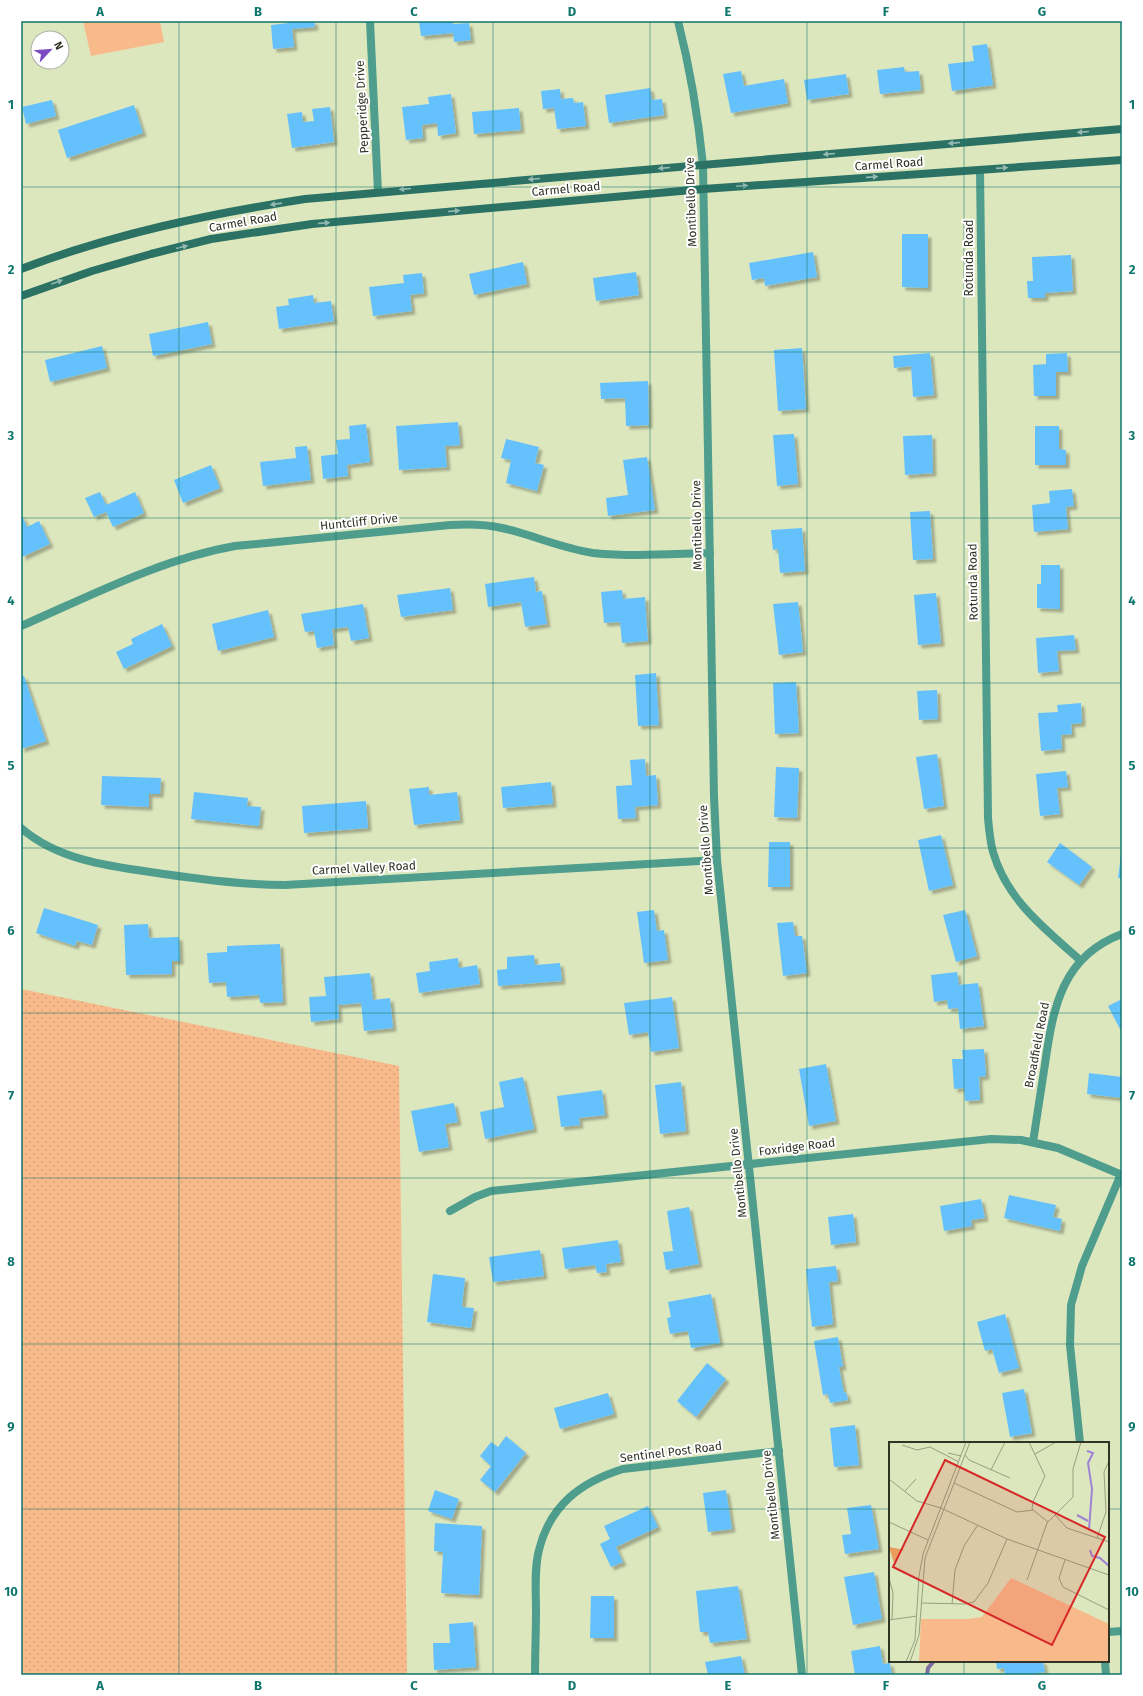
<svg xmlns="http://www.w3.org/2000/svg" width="1143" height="1696" viewBox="0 0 1143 1696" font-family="'Fira Sans',sans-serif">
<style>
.grass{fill:url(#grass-dots)}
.park{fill:#f8ba8a}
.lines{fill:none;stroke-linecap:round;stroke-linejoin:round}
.stream{stroke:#7e6ba0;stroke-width:4}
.building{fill:#65c1fb;filter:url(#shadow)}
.minor{stroke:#4f9d8d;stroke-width:8}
.secondary{stroke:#2b7265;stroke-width:8}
.oneway{fill:#95b8b2}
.grid{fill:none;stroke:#0f766e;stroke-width:1;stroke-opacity:0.55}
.labels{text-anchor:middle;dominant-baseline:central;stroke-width:4;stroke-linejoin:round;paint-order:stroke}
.street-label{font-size:12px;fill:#313424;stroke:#fff}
.inset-river{fill:none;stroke:#9f83d5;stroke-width:2}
.inset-road{fill:none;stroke:#989f80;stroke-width:1}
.view{fill:#d62828;fill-opacity:0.15;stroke:#d62828;stroke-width:2}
.inset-edge{fill:none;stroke:#313424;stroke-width:2}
.neatline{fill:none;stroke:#0f766e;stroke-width:1.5}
.grid-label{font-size:13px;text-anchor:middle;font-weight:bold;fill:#0f766e}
</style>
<defs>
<pattern id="grass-dots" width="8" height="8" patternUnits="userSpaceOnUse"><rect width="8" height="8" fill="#f8ba8a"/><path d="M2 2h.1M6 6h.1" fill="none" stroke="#d5a077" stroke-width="1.8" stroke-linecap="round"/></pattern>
<filter id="shadow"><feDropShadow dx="3.5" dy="3.5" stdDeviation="1" flood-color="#0004"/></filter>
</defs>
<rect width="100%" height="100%" fill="#dde7bd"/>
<polygon class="grass" points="21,989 399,1066 407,1675 21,1675"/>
<polygon class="park" points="83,21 160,21 164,42 91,56"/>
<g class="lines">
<polyline class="stream" points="927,1675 928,1668 934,1661"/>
</g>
<g class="building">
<polygon points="289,21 314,21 315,27 292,29 294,47 273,49 271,25 289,23"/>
<polygon points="419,21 452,21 453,24 469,23 471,40 454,42 453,33 421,36"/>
<polygon points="987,44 993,85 952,91 948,64 974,61 972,46"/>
<polygon points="904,67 905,72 919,71 921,90 880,94 877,70"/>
<polygon points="741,71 744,86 784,79 788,103 731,113 723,74"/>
<polygon points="846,74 849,94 807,100 804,80"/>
<polygon points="650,88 652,100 662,99 664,115 609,123 605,95"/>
<polygon points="560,89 561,99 573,98 574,103 583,102 586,126 557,129 554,108 543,109 541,91"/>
<polygon points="451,94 456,133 438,136 437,123 422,125 423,138 406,140 402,107 429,104 428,97"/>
<polygon points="52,100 56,116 26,124 22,107"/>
<polygon points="134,105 143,133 67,158 58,130"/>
<polygon points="330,107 334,142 292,148 287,114 302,112 303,122 314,121 312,109"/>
<polygon points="519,108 521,130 474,134 472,112"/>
<polygon points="902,234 928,234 928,288 902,287"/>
<polygon points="813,252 817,277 765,286 764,278 752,280 749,263"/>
<polygon points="1071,255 1073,291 1045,293 1045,298 1028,298 1027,281 1033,281 1032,257"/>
<polygon points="523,262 527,284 474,295 469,274"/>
<polygon points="636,272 639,295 596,301 593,278"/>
<polygon points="422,273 424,293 410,295 412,311 373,316 369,287 404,283 403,275"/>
<polygon points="313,295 314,303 331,301 334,321 279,329 276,307 289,305 288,299"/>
<polygon points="208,322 212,344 153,356 149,334"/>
<polygon points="102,346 107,368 50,382 45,360"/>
<polygon points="802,348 806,409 778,411 774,350"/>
<polygon points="930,353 934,395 913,397 911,366 894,368 893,356"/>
<polygon points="1067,353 1068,372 1056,372 1056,396 1034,396 1033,365 1046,364 1046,354"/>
<polygon points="648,381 649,425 626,426 625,398 601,399 600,383"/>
<polygon points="458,422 460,445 445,446 447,467 399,470 396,426"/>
<polygon points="366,424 370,462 347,465 348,476 323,479 321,456 338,454 336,440 350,439 349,426"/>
<polygon points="1035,426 1059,426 1059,449 1066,450 1066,465 1035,465"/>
<polygon points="794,434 798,484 777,486 773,435"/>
<polygon points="932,435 933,473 905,475 903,436"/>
<polygon points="506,439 539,447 535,463 544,465 537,491 506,483 511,460 501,458"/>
<polygon points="307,446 311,480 263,486 260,462 296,458 295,447"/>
<polygon points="647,457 655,510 608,516 606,498 628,495 623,460"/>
<polygon points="211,465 220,488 183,503 174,480"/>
<polygon points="1072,489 1074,506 1066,507 1068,529 1034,532 1032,505 1050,503 1049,491"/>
<polygon points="100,492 106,505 135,492 144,513 113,527 106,512 94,517 85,498"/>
<polygon points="930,511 933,559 913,560 910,512"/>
<polygon points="21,513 27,527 39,521 50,544 22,557"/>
<polygon points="802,528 805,571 780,573 778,549 773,550 771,530"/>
<polygon points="1041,565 1060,565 1060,609 1037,608 1037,584 1041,584"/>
<polygon points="534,577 536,592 542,591 547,624 525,627 521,602 488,607 485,584"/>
<polygon points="450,588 453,610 401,617 397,595"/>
<polygon points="622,590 623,599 645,597 648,641 622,643 620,622 604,623 601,592"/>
<polygon points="936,593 941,643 918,645 914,595"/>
<polygon points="798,602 803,652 779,655 773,604"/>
<polygon points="363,604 369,638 351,641 348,627 332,629 334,645 317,648 314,631 305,632 301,614"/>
<polygon points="268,610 274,637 218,651 212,624"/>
<polygon points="162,624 172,646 124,669 116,652 133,644 131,639"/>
<polygon points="1074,635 1076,650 1057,651 1059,671 1038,673 1036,638"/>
<polygon points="656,673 659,725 638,726 635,675"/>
<polygon points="24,676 46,741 21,749 21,677"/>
<polygon points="796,682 799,733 775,734 773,683"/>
<polygon points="937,690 938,719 919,720 917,691"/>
<polygon points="1081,703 1082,723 1071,724 1072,734 1061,735 1062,749 1041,751 1038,713 1058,712 1057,705"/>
<polygon points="937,754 944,806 924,809 916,757"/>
<polygon points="645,759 646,776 656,775 658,805 635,807 636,818 618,819 616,786 632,785 630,760"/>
<polygon points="776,767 799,768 797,818 774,817"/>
<polygon points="1066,771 1068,787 1057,788 1060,814 1040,816 1036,774"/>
<polygon points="102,776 161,778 160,794 149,794 149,807 101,805"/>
<polygon points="551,782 553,804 503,808 501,787"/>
<polygon points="429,787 429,795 457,792 460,820 414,825 409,789"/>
<polygon points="194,792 248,798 247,806 261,807 259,826 191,819"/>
<polygon points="366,801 368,828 304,833 302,806"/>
<polygon points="941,835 953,885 929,891 918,840"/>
<polygon points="769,842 790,842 790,887 768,887"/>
<polygon points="1060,843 1092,867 1079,885 1047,862"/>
<polygon points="1121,855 1122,856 1122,878 1118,878"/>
<polygon points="44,908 98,925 92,945 77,941 75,946 36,933"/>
<polygon points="654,910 657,931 664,930 668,960 644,963 637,912"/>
<polygon points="965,910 977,956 956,962 943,915"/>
<polygon points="793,922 795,936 802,936 807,973 783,976 777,923"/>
<polygon points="148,924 149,938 179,937 180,961 172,961 172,974 126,975 124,925"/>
<polygon points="280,944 283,1002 260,1003 259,995 227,997 226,982 209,983 207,953 227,952 227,946"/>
<polygon points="534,955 535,965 560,963 562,981 498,986 497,970 507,969 507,957"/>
<polygon points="458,958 459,968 477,965 480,984 419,993 416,973 430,971 429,962"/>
<polygon points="957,972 959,985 978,983 984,1026 960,1029 958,1008 948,1009 947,1000 934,1002 931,975"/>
<polygon points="370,973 373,1000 390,998 393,1028 364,1031 361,1003 338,1005 339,1019 311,1022 309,997 326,996 324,977"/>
<polygon points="672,997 679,1048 651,1052 648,1032 629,1035 624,1003"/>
<polygon points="1122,999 1122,1028 1120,1029 1108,1006"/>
<polygon points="984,1049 986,1076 979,1077 980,1100 965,1101 964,1088 954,1089 952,1059 963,1059 962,1050"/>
<polygon points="826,1064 836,1121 809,1126 799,1069"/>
<polygon points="1089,1073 1122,1077 1122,1098 1087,1094"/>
<polygon points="523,1077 534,1129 485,1139 480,1112 504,1107 499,1082"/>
<polygon points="681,1082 686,1131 660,1134 655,1085"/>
<polygon points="602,1090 605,1115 579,1118 580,1125 561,1127 557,1096"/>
<polygon points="454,1103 458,1122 445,1124 449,1147 419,1152 411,1111"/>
<polygon points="1009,1195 1056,1205 1053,1217 1062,1219 1060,1231 1004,1218"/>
<polygon points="981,1199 985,1218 971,1220 972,1226 944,1231 940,1206"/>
<polygon points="689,1207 699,1264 666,1270 663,1252 673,1251 667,1211"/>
<polygon points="853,1214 856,1242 831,1245 828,1217"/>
<polygon points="618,1240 621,1262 606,1264 607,1272 597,1273 595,1265 565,1269 562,1248"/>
<polygon points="540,1250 544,1276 493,1282 489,1257"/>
<polygon points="836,1266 838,1281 829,1282 833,1324 812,1327 806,1269"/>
<polygon points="433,1274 465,1278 462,1307 474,1308 471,1328 427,1322"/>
<polygon points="711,1294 720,1343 691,1348 688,1331 670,1334 667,1318 671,1317 668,1302"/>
<polygon points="1005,1314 1019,1368 999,1373 992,1349 985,1351 977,1322"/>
<polygon points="838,1337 843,1367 839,1367 844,1393 846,1392 848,1400 830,1403 828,1394 823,1395 814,1341"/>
<polygon points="707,1363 726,1379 696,1417 677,1401"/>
<polygon points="1024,1389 1032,1433 1010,1437 1002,1393"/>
<polygon points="608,1393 614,1414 560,1429 554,1408"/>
<polygon points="855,1425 859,1465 834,1467 830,1428"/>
<polygon points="506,1436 526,1453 495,1492 480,1480 491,1466 480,1456 491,1442 498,1447"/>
<polygon points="435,1490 459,1499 452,1519 428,1511"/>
<polygon points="726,1490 732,1529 708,1532 703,1493"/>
<polygon points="871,1505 879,1549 845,1554 842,1535 851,1534 847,1508"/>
<polygon points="648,1506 658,1527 616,1547 623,1562 611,1567 600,1544 610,1539 604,1526"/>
<polygon points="435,1523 482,1526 479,1595 441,1593 443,1552 434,1551"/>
<polygon points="874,1572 882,1619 853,1625 844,1577"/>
<polygon points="738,1586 747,1639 710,1643 708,1632 700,1632 696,1591"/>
<polygon points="591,1596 614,1596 614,1638 590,1638"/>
<polygon points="473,1622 476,1667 434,1670 433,1643 450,1643 449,1624"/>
<polygon points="880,1646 883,1664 890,1663 892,1675 855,1675 851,1651"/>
<polygon points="741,1656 745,1675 708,1675 705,1662"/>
<polygon points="996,1661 1043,1661 1045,1672 1024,1675 1005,1675 1004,1668 997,1669"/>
</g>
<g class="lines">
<g class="minor">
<polyline points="370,21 378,192"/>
<path d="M678,21C690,68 698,116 703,165L714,797L717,860L802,1675"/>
<path d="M980,170L988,818C989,829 990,841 993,852C1007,900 1044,928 1080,960"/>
<path d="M21,626C90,596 161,559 235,546L450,525C467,524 485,524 502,528C533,535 561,548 593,553C632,557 671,554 710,553"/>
<path d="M21,828C60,862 115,867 164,874C205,880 244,885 285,885L717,860"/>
<path d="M1033,1142C1037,1116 1041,1090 1045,1064C1053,1008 1062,956 1122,934"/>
<polyline points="450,1211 475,1197 491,1191 991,1139 1021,1140 1058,1148 1122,1175"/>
<polyline points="1080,1443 1070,1345 1071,1305 1082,1266 1121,1174"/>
<polyline points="1108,1632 1122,1631"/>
<polyline points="1105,1661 1106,1675"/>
<path d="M535,1675C535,1654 536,1632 536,1611C536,1591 534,1569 539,1550C550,1505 581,1482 623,1469L779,1451"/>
</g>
<g class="secondary">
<path d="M21,269C113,234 208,214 305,199L1122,129"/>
<polyline points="21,296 92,271 151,254 211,239 312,224 703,189 1122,160"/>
</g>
</g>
<defs><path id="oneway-solid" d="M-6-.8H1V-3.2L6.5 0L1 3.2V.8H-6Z"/></defs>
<g class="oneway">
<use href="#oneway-solid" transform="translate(1083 132) rotate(175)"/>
<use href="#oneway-solid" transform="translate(954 143) rotate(175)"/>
<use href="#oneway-solid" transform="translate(829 154) rotate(175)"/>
<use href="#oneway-solid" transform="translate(664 168) rotate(175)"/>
<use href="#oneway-solid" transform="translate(1002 168) rotate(-4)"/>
<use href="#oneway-solid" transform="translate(872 177) rotate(-4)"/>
<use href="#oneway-solid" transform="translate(534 179) rotate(175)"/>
<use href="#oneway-solid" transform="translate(742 186) rotate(-4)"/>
<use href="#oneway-solid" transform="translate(405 189) rotate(175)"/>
<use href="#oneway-solid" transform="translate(276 204) rotate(172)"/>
<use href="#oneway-solid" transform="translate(454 211) rotate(-5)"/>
<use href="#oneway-solid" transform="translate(324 223) rotate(-5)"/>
<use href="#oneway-solid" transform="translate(182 247) rotate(-14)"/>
<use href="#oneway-solid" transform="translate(57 282) rotate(-20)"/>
</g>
<path class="grid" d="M179,21V1675M336,21V1675M493,21V1675M650,21V1675M807,21V1675M964,21V1443M21,187H1122M21,352H1122M21,518H1122M21,683H1122M21,848H1122M21,1013H1122M21,1178H1122M21,1344H1122M21,1509H890M1108,1509H1122M964,1661V1675"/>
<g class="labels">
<g class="street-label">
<text transform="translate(362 107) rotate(-93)">Pepperidge Drive</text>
<text transform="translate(889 164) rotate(-4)">Carmel Road</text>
<text transform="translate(566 189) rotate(-5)">Carmel Road</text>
<text transform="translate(691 202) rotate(-92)">Montibello Drive</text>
<text transform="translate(243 222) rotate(-10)">Carmel Road</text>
<text transform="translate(969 258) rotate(-90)">Rotunda Road</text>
<text transform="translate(359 522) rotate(-6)">Huntcliff Drive</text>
<text transform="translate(697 525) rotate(-91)">Montibello Drive</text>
<text transform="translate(973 582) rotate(-91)">Rotunda Road</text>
<text transform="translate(706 850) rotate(-94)">Montibello Drive</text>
<text transform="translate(364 868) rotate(-3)">Carmel Valley Road</text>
<text transform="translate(1037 1045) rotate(-79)">Broadfield Road</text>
<text transform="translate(797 1147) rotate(-7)">Foxridge Road</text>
<text transform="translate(738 1173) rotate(-96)">Montibello Drive</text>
<text transform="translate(671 1452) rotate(-7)">Sentinel Post Road</text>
<text transform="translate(771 1495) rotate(-96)">Montibello Drive</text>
</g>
</g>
<g transform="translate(889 1442)">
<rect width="220" height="220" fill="#dde7bd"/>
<path d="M122,136L220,182V220H30L32,177H78L93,175Z" fill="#f8ba8a"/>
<path d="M0,105L16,108L11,109L5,121Z" fill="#e99c5e"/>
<path d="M63.5 197a5.5 5.5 0 1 1 11 0a5.5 5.5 0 1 1-11 0ZM78.5 206a5.5 5.5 0 1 1 11 0a5.5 5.5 0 1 1-11 0ZM78.5 215a5.5 5.5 0 1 1 11 0a5.5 5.5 0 1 1-11 0Z" fill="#f8ba8a"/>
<path class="inset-river" d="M198,9L204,11L199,21L203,47L200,88M188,73L199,79M201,108L203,114L211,116L220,124"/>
<path class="inset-road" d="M140,0L156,34L144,60L143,67L159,80M13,3L28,8L41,5M41,5L70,20M59,11L72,14M146,12L167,0M76,13L80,18L121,36M102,28L116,0M0,37L28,59L52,66L118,97L220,133M65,41L128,70L144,68M16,49L27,37L24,40M166,73L178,86L220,100M0,80L39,98M208,96L217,70L215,30L220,19M176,118L170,136L174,145L220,168M0,136L4,151L3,178M138,138L158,81L184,55V27L192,0M32,161L76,162L85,160L99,141L118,97M63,162L66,128L75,104L88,84M0,178L28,174M17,220L26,198L30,134L34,112L77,0M21,220L30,193L36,116L81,0"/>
<path class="view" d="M56,18L216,95L163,203L4,125Z"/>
<rect width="220" height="220" class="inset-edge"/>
</g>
<rect width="1143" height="1696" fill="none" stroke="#ffffff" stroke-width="44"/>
<g transform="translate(50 50) rotate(64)"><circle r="19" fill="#ffffff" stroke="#adaea7"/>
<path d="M0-3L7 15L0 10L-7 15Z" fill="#7b4bc3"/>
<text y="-6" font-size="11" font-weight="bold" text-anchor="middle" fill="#313424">N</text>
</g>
<rect x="22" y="22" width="1099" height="1652" class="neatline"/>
<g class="grid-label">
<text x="100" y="16">A</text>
<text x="258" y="16">B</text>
<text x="414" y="16">C</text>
<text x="572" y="16">D</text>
<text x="728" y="16">E</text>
<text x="886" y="16">F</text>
<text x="1042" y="16">G</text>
<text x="11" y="109">1</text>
<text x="1132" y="109">1</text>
<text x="11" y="274">2</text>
<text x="1132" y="274">2</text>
<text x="11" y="440">3</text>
<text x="1132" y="440">3</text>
<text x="11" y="605">4</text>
<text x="1132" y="605">4</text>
<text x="11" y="770">5</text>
<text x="1132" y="770">5</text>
<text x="11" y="935">6</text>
<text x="1132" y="935">6</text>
<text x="11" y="1100">7</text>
<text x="1132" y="1100">7</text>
<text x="11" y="1266">8</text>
<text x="1132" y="1266">8</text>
<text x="11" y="1431">9</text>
<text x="1132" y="1431">9</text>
<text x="11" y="1596">10</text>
<text x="1132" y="1596">10</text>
<text x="100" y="1690">A</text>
<text x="258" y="1690">B</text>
<text x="414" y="1690">C</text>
<text x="572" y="1690">D</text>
<text x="728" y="1690">E</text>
<text x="886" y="1690">F</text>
<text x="1042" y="1690">G</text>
</g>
</svg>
